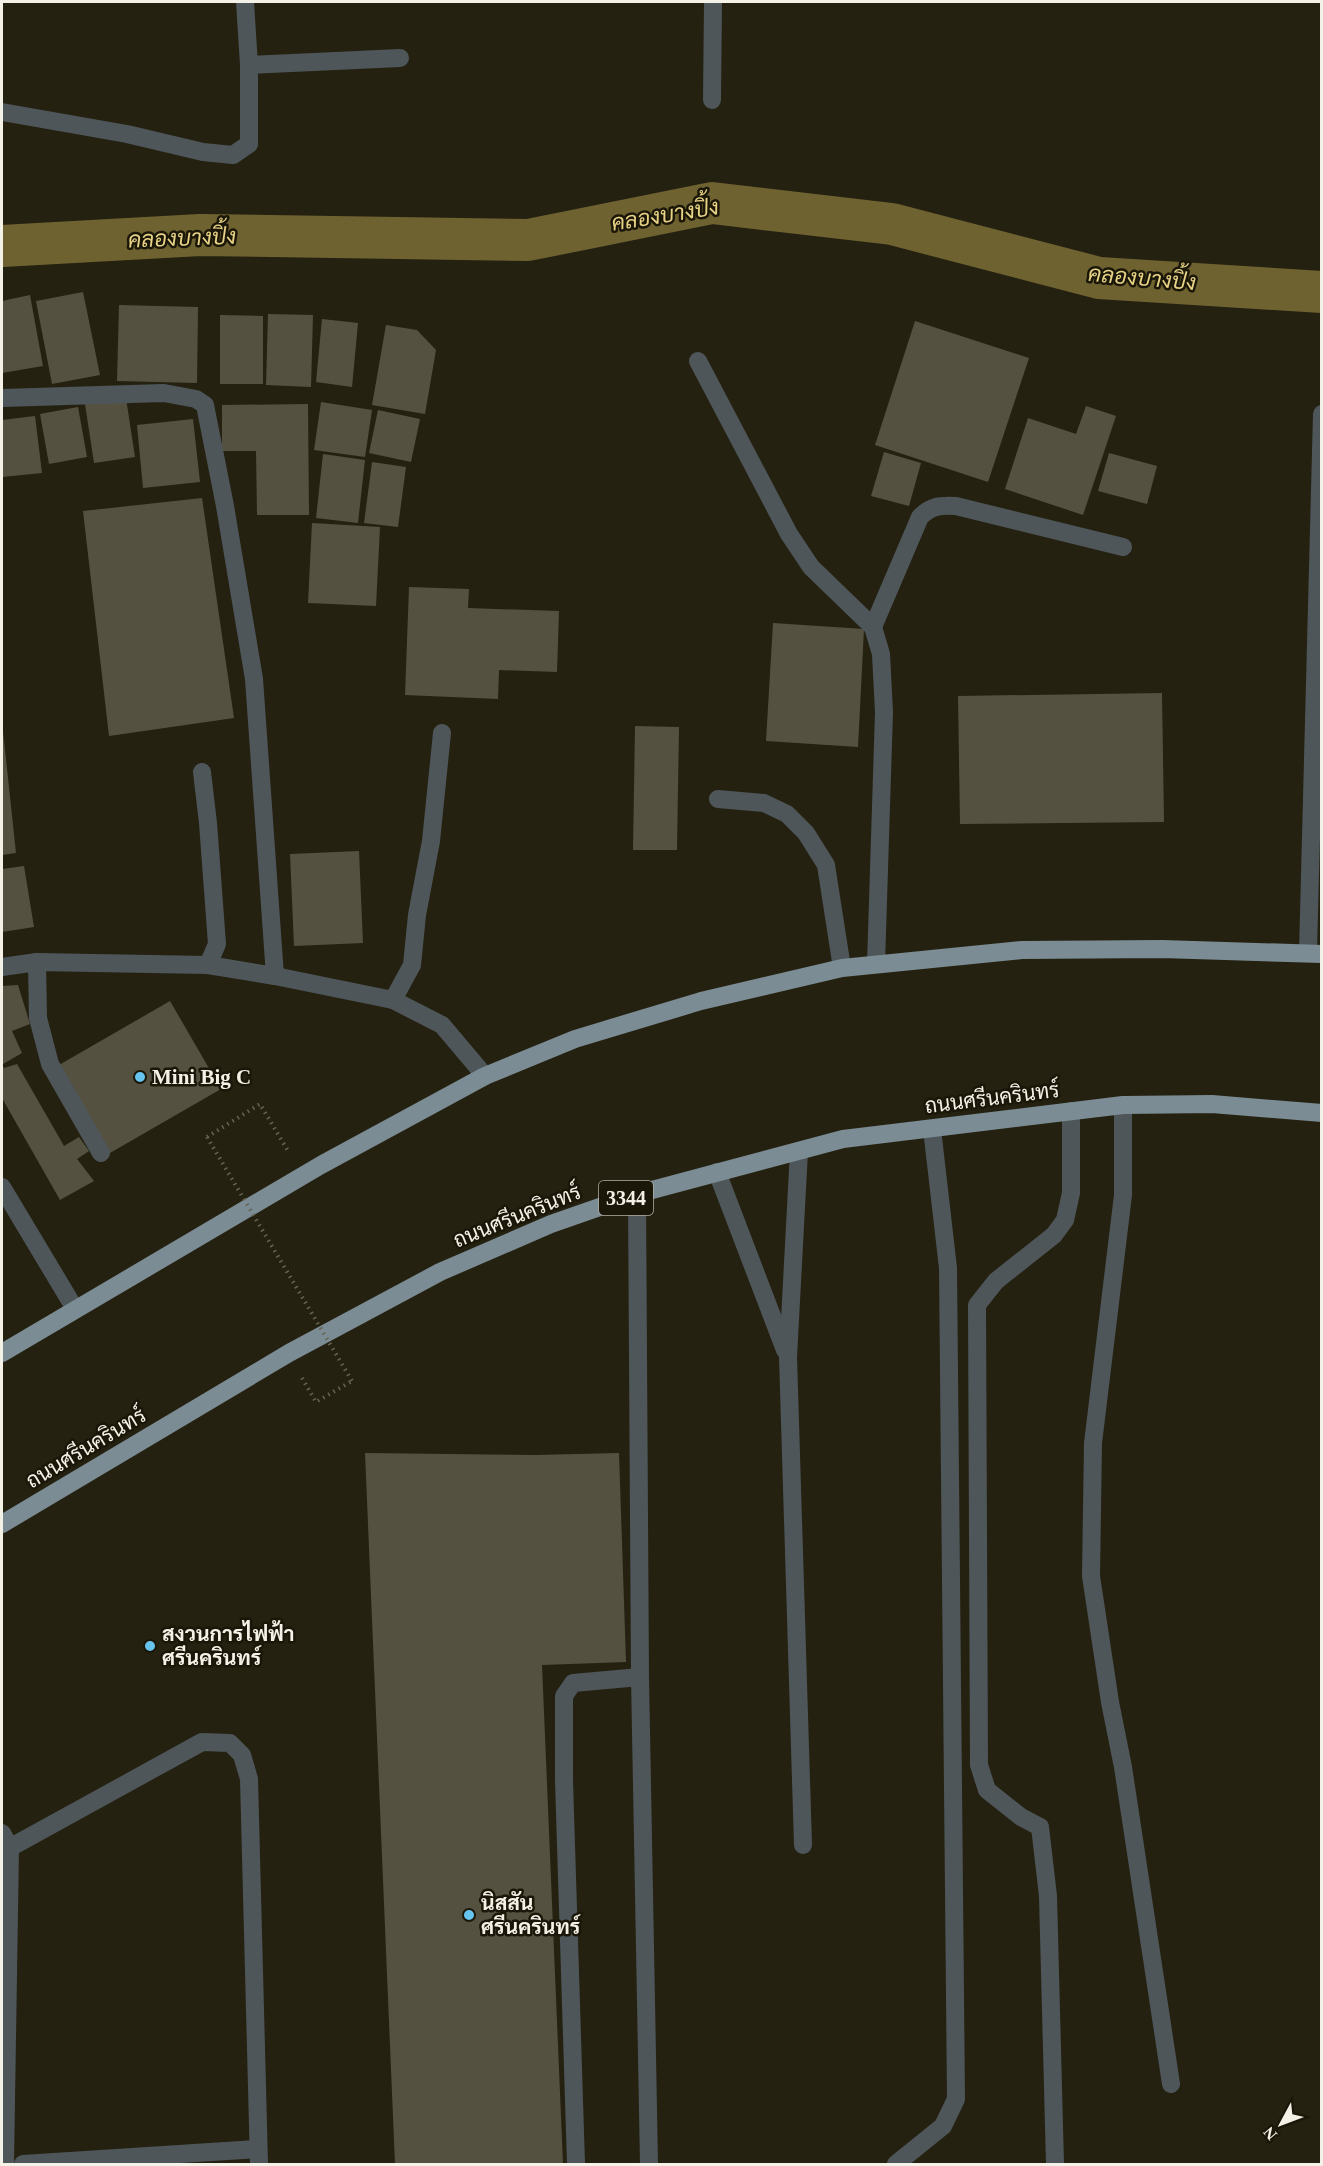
<svg xmlns="http://www.w3.org/2000/svg" width="1323" height="2166" viewBox="0 0 1323 2166" font-family="'Times New Roman',Sarabun,serif">
<style>
.lines{fill:none;stroke-linecap:round;stroke-linejoin:round}
.canal{stroke:#6f6231;stroke-width:42}
.building{fill:#555140}
.path{stroke:#666355;stroke-width:4;stroke-dasharray:1.5 4.5;stroke-linecap:butt}
.service{stroke:#4e565a;stroke-width:18}
.minor{stroke:#4e565a;stroke-width:18}
.tertiary{stroke:#4e565a;stroke-width:18}
.primary{stroke:#7b8c94;stroke-width:18}
.path-bridge{stroke:#666355;stroke-width:4;stroke-dasharray:1.5 4.5;stroke-linecap:butt}
.poi-dot{fill:#66c4ef;stroke:#1b1708;stroke-width:2}
.labels{text-anchor:middle;dominant-baseline:central;stroke-width:5;stroke-linejoin:round;paint-order:stroke}
.shield{fill:#1b1708;stroke:#b3b0a4;stroke-width:1.5}
.shield-label{font-size:20px;font-weight:bold;fill:#f4f1e7}
.poi-label{font-size:21px;font-weight:bold;fill:#f4f1e7;stroke:#1b1708;text-anchor:start}
.street-label{font-size:21px;fill:#f4f1e7;stroke:#1b1708}
.water-label{font-size:22px;font-style:italic;fill:#e7d285;stroke:#1b1708}
</style>
<rect width="100%" height="100%" fill="#252111"/>
<g class="lines">
<polyline class="canal" points="2,246 200,235 528,240 712,203 892,224 1099,278 1322,292"/>
</g>
<g class="building">
<polygon points="83,292 100,375 52,384 36,301"/>
<polygon points="30,295 43,366 2,373 2,301"/>
<polygon points="119,305 198,307 197,383 117,381"/>
<polygon points="268,314 313,315 311,387 266,385"/>
<polygon points="220,315 263,316 263,384 220,384"/>
<polygon points="322,319 358,323 352,387 316,382"/>
<polygon points="915,321 1029,358 988,482 875,445"/>
<polygon points="386,325 417,330 436,350 425,414 372,405"/>
<polygon points="126,398 135,457 94,463 85,404"/>
<polygon points="321,402 372,410 365,457 314,450"/>
<polygon points="308,404 309,515 257,515 256,451 222,451 222,405"/>
<polygon points="1086,406 1116,416 1083,515 1005,489 1028,418 1076,434"/>
<polygon points="78,407 87,457 49,464 40,414"/>
<polygon points="378,410 420,419 411,462 369,453"/>
<polygon points="35,416 42,473 2,477 2,420"/>
<polygon points="193,419 200,482 143,488 137,425"/>
<polygon points="884,452 921,463 909,506 871,496"/>
<polygon points="1109,453 1157,466 1147,504 1098,491"/>
<polygon points="323,454 365,460 358,523 316,518"/>
<polygon points="372,462 406,467 398,527 364,523"/>
<polygon points="202,498 234,718 109,736 83,511"/>
<polygon points="312,523 380,527 376,606 308,603"/>
<polygon points="409,587 469,589 468,608 559,611 557,672 499,670 498,699 405,695"/>
<polygon points="773,623 864,629 858,747 766,741"/>
<polygon points="1162,693 1164,822 960,824 958,696"/>
<polygon points="635,726 679,727 677,850 633,850"/>
<polygon points="2,731 3,731 16,853 2,855"/>
<polygon points="359,851 363,943 294,946 290,854"/>
<polygon points="24,866 34,927 2,932 2,869"/>
<polygon points="18,985 30,1024 12,1031 22,1053 3,1064 2,1061 2,986"/>
<polygon points="170,1001 221,1089 110,1153 59,1065"/>
<polygon points="17,1064 64,1146 79,1137 89,1151 77,1159 94,1181 60,1200 2,1098 2,1065 4,1068"/>
<polygon points="365,1453 535,1455 619,1453 626,1662 542,1665 563,2164 395,2164"/>
</g>
<g class="lines">
<g class="path">
<polyline points="207,1137 260,1104 288,1151"/>
<polyline points="302,1378 316,1402 352,1381"/>
</g>
<g class="service">
<polyline points="37,962 38,1018 50,1064 101,1153"/>
<polyline points="1123,1105 1123,1195 1093,1443 1091,1576 1110,1702 1123,1767 1171,2084"/>
<polyline points="637,1194 640,1677 649,2164"/>
<polyline points="23,2164 258,2149"/>
<polyline points="576,2164 564,1781 564,1696 573,1683 640,1677"/>
<polyline points="896,2164 943,2126 956,2099 948,1268 932,1129"/>
<polyline points="1055,2164 1048,1896 1040,1827 1021,1817 987,1790 979,1765 977,1305 996,1281 1054,1235 1065,1220 1071,1193 1071,1111"/>
</g>
<g class="minor">
<polyline points="249,65 400,58"/>
<polyline points="712,100 713,2"/>
<polyline points="2,112 127,134 203,152 233,155 249,144 249,65 245,2"/>
<polyline points="698,361 789,534 811,567 873,627 881,654 884,712 876,964"/>
<polyline points="2,398 164,393 196,399 205,405 225,506 254,679 275,976"/>
<path d="M873,627L920,517C931,506 940,505 956,506L1123,547"/>
<polyline points="202,772 208,823 217,944 208,965"/>
<polyline points="718,799 764,803 787,814 806,833 826,865 842,968"/>
<polyline points="1308,952 1322,414"/>
<polyline points="393,1000 412,965 417,915 431,841 442,733"/>
<polyline points="799,1151 788,1357 803,1845"/>
<polyline points="717,1172 785,1350"/>
<polyline points="2,1187 75,1309"/>
<polyline points="2,1833 10,1848 5,2164"/>
<polyline points="2,1852 202,1742 230,1743 242,1755 249,1779 259,2164"/>
</g>
<polyline class="tertiary" points="2,967 37,962 208,965 275,976 393,1000 442,1025 485,1076"/>
<g class="primary">
<polyline points="2,1353 321,1165 485,1076 575,1039 701,1001 842,968 1022,950 1162,949 1322,954"/>
<polyline points="2,1524 289,1353 440,1272 551,1224 637,1194 843,1139 1123,1105 1212,1104 1322,1113"/>
</g>
<polyline class="path-bridge" points="207,1137 352,1381"/>
</g>
<g class="poi-dot">
<circle cx="140" cy="1077" r="6"/>
<circle cx="150" cy="1646" r="6"/>
<circle cx="469" cy="1915" r="6"/>
</g>
<g class="labels">
<rect class="shield" x="599" y="1181" width="54" height="34" rx="4.5"/>
<g class="shield-label">
<text x="626" y="1198">3344</text>
</g>
<g class="poi-label">
<text x="152" y="1077">Mini Big C</text>
<text x="162" y="1634">สงวนการไฟฟ้า<tspan x="162" dy="24">ศรีนครินทร์</tspan></text>
<text x="481" y="1903">นิสสัน<tspan x="481" dy="24">ศรีนครินทร์</tspan></text>
</g>
<g class="street-label">
<text transform="translate(992 1098) rotate(-7)">ถนนศรีนครินทร์</text>
<text transform="translate(517 1216) rotate(-22)">ถนนศรีนครินทร์</text>
<text transform="translate(86 1448) rotate(-31)">ถนนศรีนครินทร์</text>
</g>
<g class="water-label">
<text transform="translate(665 215) rotate(-9)">คลองบางปิ้ง</text>
<text transform="translate(182 238) rotate(-2)">คลองบางปิ้ง</text>
<text transform="translate(1142 278) rotate(5)">คลองบางปิ้ง</text>
</g>
</g>
<rect width="1323" height="2166" fill="none" stroke="#f4f1e7" stroke-width="6"/>
<g transform="translate(1281 2124) rotate(229)" stroke="#1b1708" stroke-width="4.5" paint-order="stroke">
<path d="M0-4.5L10 22L0 15L-10 22Z" fill="#f4f1e7"/>
<text y="-9" font-size="16" font-weight="bold" text-anchor="middle" fill="#f4f1e7">N</text>
</g>
</svg>
